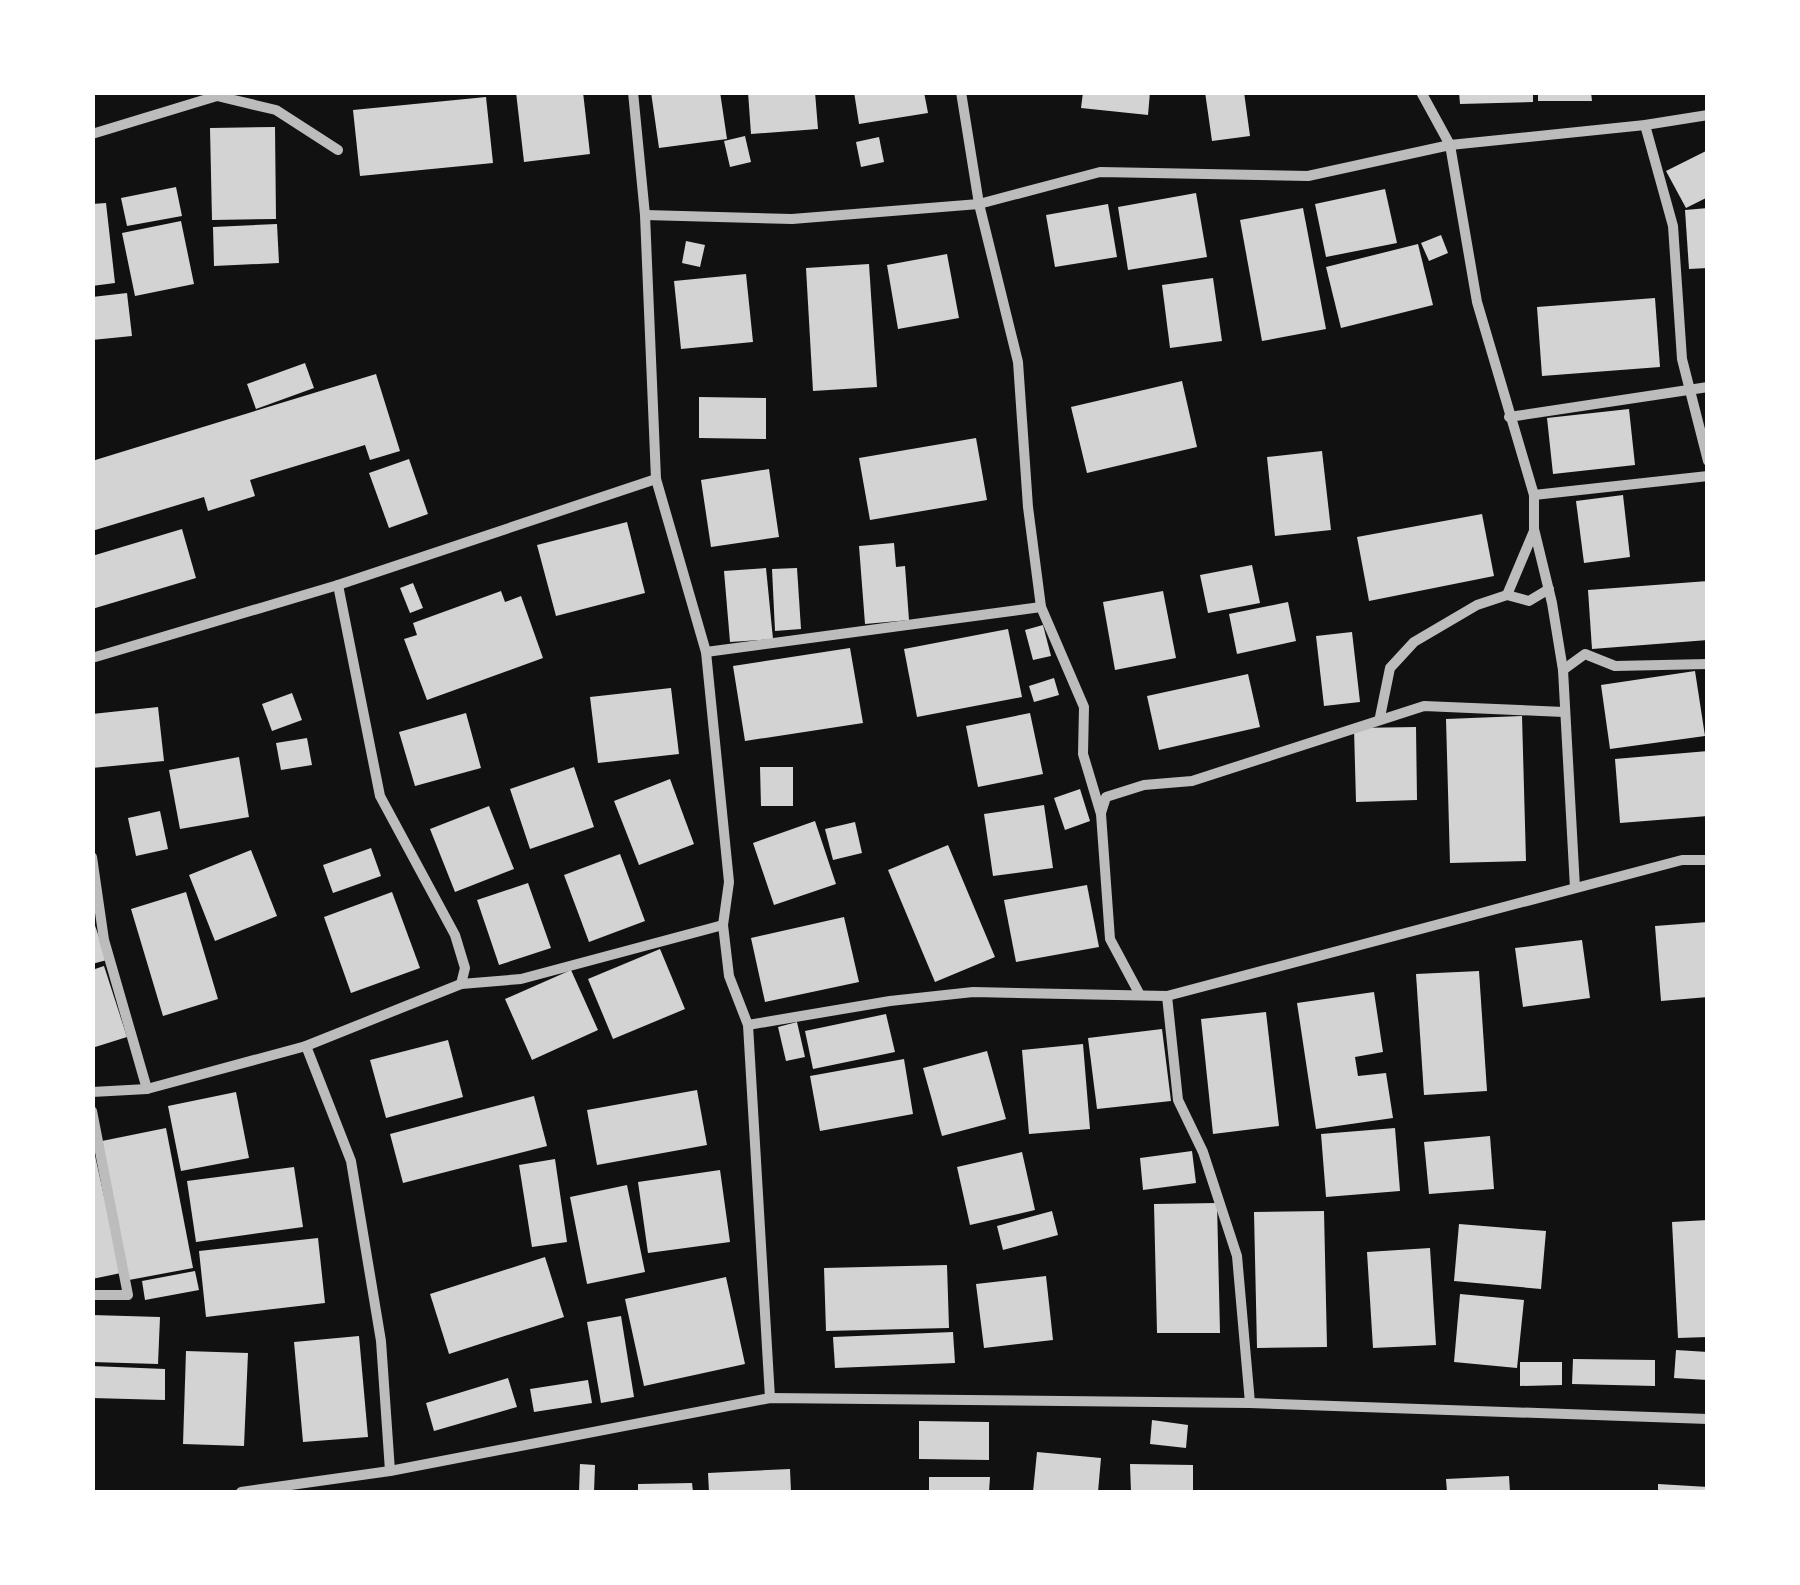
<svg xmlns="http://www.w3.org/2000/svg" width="1800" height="1585" viewBox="0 0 1800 1585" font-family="'DejaVu Sans',sans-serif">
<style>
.building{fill:#d3d3d3}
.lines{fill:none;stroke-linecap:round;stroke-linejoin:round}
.minor{stroke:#bcbcbc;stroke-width:10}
</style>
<rect width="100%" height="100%" fill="#111"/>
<g class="building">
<polygon points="516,92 583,92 590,154 524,162"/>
<polygon points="651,92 720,92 727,139 659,148"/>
<polygon points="748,92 815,92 818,129 751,134"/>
<polygon points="854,92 924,92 928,113 859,124"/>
<polygon points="1083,92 1150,92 1148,115 1081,108"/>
<polygon points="1205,92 1244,92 1250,136 1212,141"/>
<polygon points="1459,92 1533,92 1533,102 1460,104"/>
<polygon points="1538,92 1591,92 1592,101 1538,101"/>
<polygon points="486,97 493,163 360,176 353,110"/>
<polygon points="275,127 276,219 212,220 210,128"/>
<polygon points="745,136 751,162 730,167 724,141"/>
<polygon points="879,137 884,162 861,167 856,142"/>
<polygon points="1708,150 1708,197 1686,208 1666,171"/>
<polygon points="176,187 182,216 127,226 121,198"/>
<polygon points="1385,189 1397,243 1326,257 1315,204"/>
<polygon points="1196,193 1207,257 1128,270 1118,207"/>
<polygon points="106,203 115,283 92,286 92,204"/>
<polygon points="1108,204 1117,257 1055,267 1046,215"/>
<polygon points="1303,208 1326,329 1262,341 1240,220"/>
<polygon points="1708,208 1708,268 1689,269 1685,210"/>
<polygon points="181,221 194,284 135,296 122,233"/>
<polygon points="277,224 279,263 214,266 213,227"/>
<polygon points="1441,235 1448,253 1429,261 1421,243"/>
<polygon points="686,241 705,245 700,267 682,263"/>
<polygon points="1418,244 1433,305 1341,328 1326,267"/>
<polygon points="947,254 959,318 898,329 887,265"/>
<polygon points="869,264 877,387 813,391 806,268"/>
<polygon points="746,274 753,342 681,349 674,281"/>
<polygon points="1213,278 1222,341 1170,348 1162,285"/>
<polygon points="127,293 132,336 92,340 92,297"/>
<polygon points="1655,298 1660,367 1542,376 1537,307"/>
<polygon points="305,363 314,388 256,409 247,384"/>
<polygon points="376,374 400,451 370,460 365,445 250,480 255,496 208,511 204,497 92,531 92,461"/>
<polygon points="1182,381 1197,447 1087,473 1071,407"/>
<polygon points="699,397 766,398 766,439 699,438"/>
<polygon points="1629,409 1635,465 1553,474 1547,418"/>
<polygon points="976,438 987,500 870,520 859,458"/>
<polygon points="1322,451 1331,530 1275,536 1267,457"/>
<polygon points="409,459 428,514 389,528 369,473"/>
<polygon points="769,469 779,537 711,547 701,480"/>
<polygon points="1623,495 1630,557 1584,563 1576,501"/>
<polygon points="1482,514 1494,576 1369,601 1357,537"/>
<polygon points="627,522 645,593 556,616 537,545"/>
<polygon points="182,529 196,578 92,609 92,556"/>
<polygon points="894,543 896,567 905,566 909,620 865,624 859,546"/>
<polygon points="1252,565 1260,603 1208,613 1200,575"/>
<polygon points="766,568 773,639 730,642 724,571"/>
<polygon points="797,568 801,629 775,631 772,569"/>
<polygon points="1708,581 1708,640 1592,649 1588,590"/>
<polygon points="413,583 423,608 410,613 400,588"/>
<polygon points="501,591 505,602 521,596 543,658 427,700 404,639 417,635 413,623"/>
<polygon points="1163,591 1176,658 1115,670 1103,602"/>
<polygon points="1288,602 1296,641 1237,654 1229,614"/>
<polygon points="1043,625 1051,656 1033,660 1025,630"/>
<polygon points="1008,629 1022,697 917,717 904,649"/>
<polygon points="1352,632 1360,702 1324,706 1316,636"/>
<polygon points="850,648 863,723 745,741 733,666"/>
<polygon points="1695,671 1705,736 1610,749 1601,685"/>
<polygon points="1248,674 1260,727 1159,750 1147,696"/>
<polygon points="1054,678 1059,695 1034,702 1029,686"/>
<polygon points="671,688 679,754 598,763 590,697"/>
<polygon points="292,693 302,720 272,731 262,704"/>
<polygon points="158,707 164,761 92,768 92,714"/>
<polygon points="466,713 481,768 415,786 399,732"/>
<polygon points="1030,713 1043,774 978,787 966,726"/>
<polygon points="1522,716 1526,861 1450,863 1446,719"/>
<polygon points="1416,727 1417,800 1356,802 1354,728"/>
<polygon points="307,738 312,765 281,770 276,743"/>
<polygon points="1708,751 1708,816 1620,823 1615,759"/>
<polygon points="239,757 249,817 180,829 169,770"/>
<polygon points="574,767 594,827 530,849 510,789"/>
<polygon points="760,767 793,767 793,806 761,806"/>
<polygon points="670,779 694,844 639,865 614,801"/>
<polygon points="1080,789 1090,821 1065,830 1054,798"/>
<polygon points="1044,805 1053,868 993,876 984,814"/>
<polygon points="489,806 514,869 455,892 430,829"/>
<polygon points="160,811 168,849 136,856 128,818"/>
<polygon points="815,821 836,884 774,905 753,843"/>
<polygon points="855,822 862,853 833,860 825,829"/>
<polygon points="948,845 995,957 935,982 888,870"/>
<polygon points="371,848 381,876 333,893 323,865"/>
<polygon points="251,850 277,916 215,941 189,875"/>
<polygon points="620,854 645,921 589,942 564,875"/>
<polygon points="528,883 551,948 499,965 477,900"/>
<polygon points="1087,885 1099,947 1016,962 1004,900"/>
<polygon points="186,892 218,999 163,1016 131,909"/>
<polygon points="392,892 420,968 351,993 324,917"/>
<polygon points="92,917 107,960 92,964"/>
<polygon points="844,917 859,982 765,1002 751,938"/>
<polygon points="1708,922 1708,997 1661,1001 1655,926"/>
<polygon points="1582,940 1590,998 1523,1007 1515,948"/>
<polygon points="660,949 685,1009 613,1039 588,979"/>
<polygon points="104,966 127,1037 92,1048 92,970"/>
<polygon points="571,970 598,1030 532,1060 505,999"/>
<polygon points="1479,971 1487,1091 1424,1095 1416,974"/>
<polygon points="1374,992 1383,1052 1355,1057 1358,1076 1386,1073 1393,1118 1316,1129 1297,1003"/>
<polygon points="1266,1012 1279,1126 1213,1134 1201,1019"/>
<polygon points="886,1014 895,1052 813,1069 805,1031"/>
<polygon points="797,1022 805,1057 786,1061 778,1027"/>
<polygon points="1162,1029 1171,1101 1097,1109 1088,1038"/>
<polygon points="448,1040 463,1097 386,1118 370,1060"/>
<polygon points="1083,1044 1090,1129 1029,1134 1022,1050"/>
<polygon points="987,1051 1006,1119 942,1136 923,1068"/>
<polygon points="904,1059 913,1114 820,1131 810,1076"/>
<polygon points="697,1090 707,1145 597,1165 587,1110"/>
<polygon points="236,1092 249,1158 181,1171 168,1106"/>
<polygon points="534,1096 547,1146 403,1183 390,1134"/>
<polygon points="166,1128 193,1268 129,1280 102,1141"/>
<polygon points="1395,1128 1400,1191 1326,1197 1321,1134"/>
<polygon points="1490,1136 1494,1189 1429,1194 1424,1142"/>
<polygon points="92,1142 121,1273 92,1279"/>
<polygon points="1192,1151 1196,1183 1143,1190 1140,1158"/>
<polygon points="1022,1152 1035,1210 970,1225 957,1167"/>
<polygon points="555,1159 567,1242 532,1247 519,1165"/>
<polygon points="294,1167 303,1227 196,1242 187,1181"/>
<polygon points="720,1170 730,1242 648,1253 638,1182"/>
<polygon points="627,1185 645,1272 587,1284 570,1197"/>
<polygon points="1217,1203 1220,1333 1157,1333 1154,1204"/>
<polygon points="1052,1211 1058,1235 1003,1250 997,1226"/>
<polygon points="1324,1211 1327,1347 1257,1348 1254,1212"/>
<polygon points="1708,1220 1708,1337 1678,1338 1672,1222"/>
<polygon points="1459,1224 1546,1231 1541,1289 1454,1281"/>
<polygon points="318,1238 325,1303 206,1317 199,1251"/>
<polygon points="1430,1248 1436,1345 1373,1348 1367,1252"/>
<polygon points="545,1257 564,1317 449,1354 430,1294"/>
<polygon points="947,1265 949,1328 826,1331 824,1268"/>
<polygon points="195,1271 199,1290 145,1300 142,1281"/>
<polygon points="1046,1276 1053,1340 984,1348 976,1284"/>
<polygon points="726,1277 745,1364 644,1386 625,1299"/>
<polygon points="1460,1294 1524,1300 1517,1368 1454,1362"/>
<polygon points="92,1315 160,1317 158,1364 92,1362"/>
<polygon points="621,1316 634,1397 601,1403 587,1322"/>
<polygon points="953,1332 955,1363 835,1368 833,1337"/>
<polygon points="359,1336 368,1437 303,1442 294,1342"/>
<polygon points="1676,1350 1708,1352 1708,1380 1674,1378"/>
<polygon points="186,1351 248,1353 244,1446 183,1444"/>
<polygon points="1573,1359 1655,1360 1655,1386 1572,1384"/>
<polygon points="1520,1362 1562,1362 1562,1385 1520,1386"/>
<polygon points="92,1366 165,1369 165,1400 92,1398"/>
<polygon points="508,1378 517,1407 434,1431 426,1403"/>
<polygon points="588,1380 592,1403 534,1412 530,1389"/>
<polygon points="1152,1420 1188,1425 1186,1448 1150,1444"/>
<polygon points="919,1421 989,1422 989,1460 919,1459"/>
<polygon points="1037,1452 1101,1458 1098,1492 1033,1492"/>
<polygon points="580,1464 595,1465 594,1492 579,1492"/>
<polygon points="1130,1464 1193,1465 1193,1492 1131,1492"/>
<polygon points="790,1469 791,1492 709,1492 708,1473"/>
<polygon points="1509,1476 1510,1492 1447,1492 1446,1479"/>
<polygon points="929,1477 990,1477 989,1492 929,1492"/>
<polygon points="692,1483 693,1492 638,1492 638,1484"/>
<polygon points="1658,1484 1708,1487 1708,1492 1658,1492"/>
</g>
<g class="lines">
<g class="minor">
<polyline points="633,92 645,215 656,479 706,652 729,882 723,925 729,976 748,1025 770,1398"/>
<polyline points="961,92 979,204 1018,362 1028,507 1041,607 1084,707 1083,754 1101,814 1110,939 1140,995"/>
<polyline points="1421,92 1450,145 1645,125 1708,115"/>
<polyline points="1645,125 1673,226 1682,359 1708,461"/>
<polyline points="92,134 217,96 276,110 338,150"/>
<polyline points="645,215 792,219 979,204 1100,172 1308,176 1450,145 1477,302 1534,495 1534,529 1552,603 1563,670 1575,888"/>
<polyline points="1509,417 1708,387"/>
<polyline points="1534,495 1708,476"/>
<polyline points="338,585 380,796 455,935 465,968 461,984"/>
<polyline points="1507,595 1534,531"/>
<polyline points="706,652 1041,607"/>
<polyline points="92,658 338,585 656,479"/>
<polyline points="1563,670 1585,654 1615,666 1708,664"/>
<polyline points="1380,717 1390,668 1414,642 1477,605 1507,595 1529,601 1549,589"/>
<polyline points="1101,813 1106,797 1144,785 1192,781 1424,706 1564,712"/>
<polyline points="92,857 104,940 147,1089"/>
<polyline points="1167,996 1178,1100 1203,1152 1237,1256 1250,1403"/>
<polyline points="748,1025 890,1001 973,992 1167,996 1682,860 1708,860"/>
<polyline points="306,1046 351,1161 381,1341 390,1471"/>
<polyline points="92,1092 147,1089 306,1046 461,984 521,979 723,925"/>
<polyline points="92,1111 128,1295 92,1295"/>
<polyline points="241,1492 390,1471 770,1398 1250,1403 1708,1419"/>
</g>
</g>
<rect width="1800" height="1585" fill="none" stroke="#ffffff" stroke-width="190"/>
</svg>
